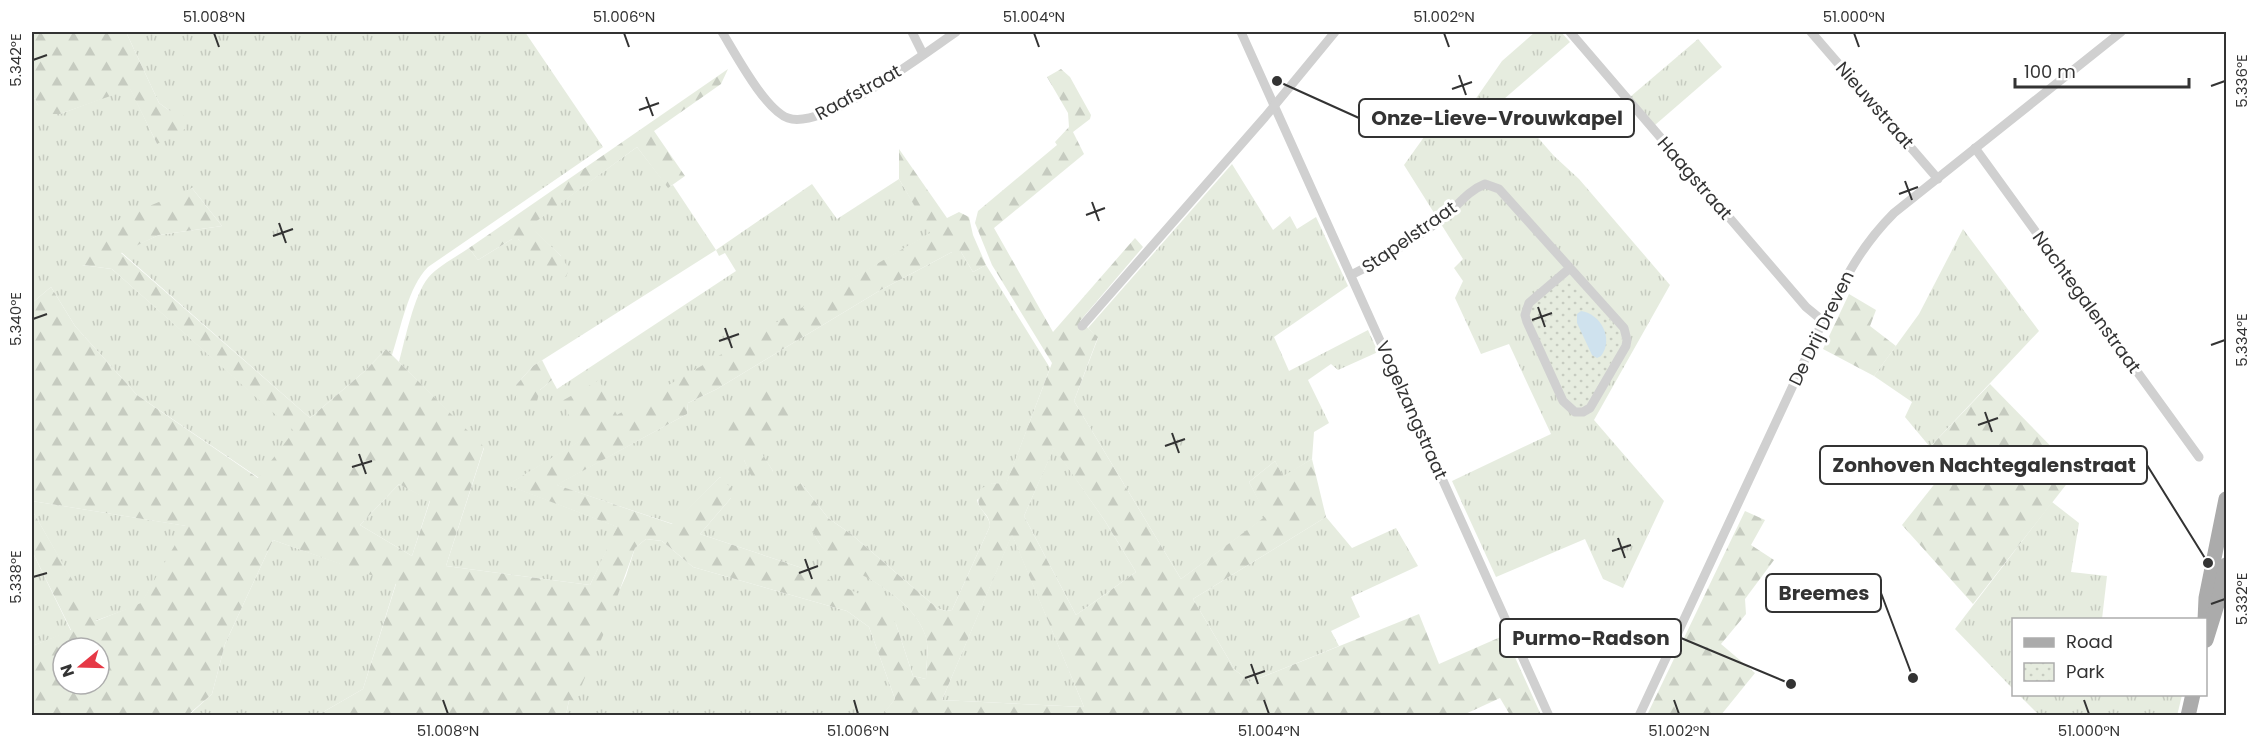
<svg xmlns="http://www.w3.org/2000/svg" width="2258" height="747" viewBox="0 0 2258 747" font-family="Poppins,sans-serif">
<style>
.grass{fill:url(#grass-tufts);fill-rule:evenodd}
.forest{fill:url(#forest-firs);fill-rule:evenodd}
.park{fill:url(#park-dots)}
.water{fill:#cfe2ee}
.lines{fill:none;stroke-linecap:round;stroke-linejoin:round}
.street{stroke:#d0d0d0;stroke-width:9}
.primary{stroke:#ababab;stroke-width:15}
.ticks{fill:none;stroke:#333;stroke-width:2}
.labels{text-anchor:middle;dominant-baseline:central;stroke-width:6;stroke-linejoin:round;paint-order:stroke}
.street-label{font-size:18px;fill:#333;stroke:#fff}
.leader{fill:none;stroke:#333;stroke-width:2}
.callout-dot{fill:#333;stroke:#fff;stroke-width:2}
.callout{fill:#fff;stroke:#333;stroke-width:2}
.callout-label{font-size:20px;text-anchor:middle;font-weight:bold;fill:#333}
.neatline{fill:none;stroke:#333;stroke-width:2}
.ticks-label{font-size:15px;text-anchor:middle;fill:#333}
</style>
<defs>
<pattern id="grass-tufts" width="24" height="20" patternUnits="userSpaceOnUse" patternTransform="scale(1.5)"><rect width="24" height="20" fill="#e6ecdf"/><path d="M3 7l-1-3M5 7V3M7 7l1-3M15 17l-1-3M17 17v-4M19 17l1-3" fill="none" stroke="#c6cbc0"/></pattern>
<pattern id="forest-firs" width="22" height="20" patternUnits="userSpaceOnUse" patternTransform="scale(1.5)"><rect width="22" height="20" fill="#e6ecdf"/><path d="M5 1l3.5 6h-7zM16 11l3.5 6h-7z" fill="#c6cbc0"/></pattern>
<pattern id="park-dots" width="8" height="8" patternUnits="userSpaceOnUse" patternTransform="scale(1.5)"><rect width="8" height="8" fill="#e6ecdf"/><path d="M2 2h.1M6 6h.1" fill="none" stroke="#c6cbc0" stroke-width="1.8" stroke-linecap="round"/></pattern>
</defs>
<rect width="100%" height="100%" fill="#fff"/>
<g class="grass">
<path d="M126,32H525L603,147L428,267C408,287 401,328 392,355L386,349L366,370L310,418L121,252L159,235L222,226L192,188L82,265L112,269L295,431L259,478L137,395L75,326L51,287L32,303V94L38,105L60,114L130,88L157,144L170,111L159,103Z"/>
<polygon points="1535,32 1561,32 1570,42 1504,99 1554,156 1579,179 1670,285 1594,420 1664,501 1623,588 1603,579 1585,539 1496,577 1452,481 1551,434 1509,344 1481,354 1455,298 1463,281 1454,268 1463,259 1404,165 1452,98 1463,117 1502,61"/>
<polygon points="1698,39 1722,67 1655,125 1630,97"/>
<path d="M637,147L668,187L673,185L716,250L812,184L837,219L899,179L931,233L617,416L582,440L508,485L618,527L590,585L446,566L484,448L399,362C405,340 414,295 428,278C438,266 456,257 469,248L478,260L512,239H518L547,268L561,256L529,226ZM716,250L719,256L725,253L736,271L557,389L552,380L540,390L516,385L533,366Z"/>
<polygon points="1232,164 1273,230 1290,216 1297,229 1316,217 1348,286 1274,337 1289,371 1368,330 1378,352 1338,370 1331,364 1308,380 1329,423 1314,432 1312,459 1283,477 1275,461 1249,482 1267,516 1181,579 1074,401 1098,338 1088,328"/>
<polygon points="1963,229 2039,331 1930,447 1905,417 1912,402 1874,376 1919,314"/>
<path d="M952,252H961L973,272L986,265L1050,368L1006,485L992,483L977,500C979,510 990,516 990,526L952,610L946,611L937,608L851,534L828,518L801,483C805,506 808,529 823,548C834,563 849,568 865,576C888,589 918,610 926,637C929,649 926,666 926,679L913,676L896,624L808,570L700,534L731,498L720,477L673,524L556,485L687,414L688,403L717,389L879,291ZM764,384L756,446L773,471L753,478L744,460Z"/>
<polygon points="1054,447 1105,521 1136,572 1076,615 1024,516"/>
<polygon points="399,484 430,500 412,556 360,525"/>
<polygon points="32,501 187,526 141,604 95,621 32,510"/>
<polygon points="2052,502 2079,523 2071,572 2107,576 2102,619 2014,620 2013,689 1955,629"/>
<polygon points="1326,517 1352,548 1396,528 1418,566 1351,597 1360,617 1331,631 1339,646 1250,682 1235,670 1193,599"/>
<polygon points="1012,534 1084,707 942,700"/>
<polygon points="646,539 662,541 693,567 847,611 869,627 895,699 882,716 566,716 569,700 626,576 635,548"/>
<polygon points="273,540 396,583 363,689 318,715 188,716 212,694 225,644"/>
<polygon points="32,551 71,631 32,646"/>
<polygon points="2019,695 2182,695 2177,716 2039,715"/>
</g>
<g class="forest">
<polygon points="32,32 126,32 159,103 170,111 180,108 184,116 185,129 157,144 130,89 60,114 48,114 38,105 32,94"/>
<path d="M728,69L721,84L654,131L685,176L668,188L637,147L530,226L561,256L569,269L566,277C548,275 529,253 518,239H512L478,260L469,248Z"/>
<path d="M1061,69L1070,77L1091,115L1090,119L1073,132L1084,154L994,228L1053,332L1135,238L1143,247L1080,321L1098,337L1074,401L1181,579L1266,516L1249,482L1275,461L1283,476L1312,459L1326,517L1193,599L1235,670L1250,682L1419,614L1439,664L1505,635L1541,715H1510L1500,698L1461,716L882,715L895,699L869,627L847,611L693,567L662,541L646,539L635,548L604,633L575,701L569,700L566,715H318L363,689L396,584L273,540L225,644L212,694L188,715H32V646L71,630L32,551V510L96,621L141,603L186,526L32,501V303L51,287L75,326L137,395L258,478L294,431L112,269L82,265L80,255L121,218L192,188L222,226L159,235L121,253L310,418L366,370L386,349L484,447L446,566L590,585L617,527L507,485L581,440L562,401L599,380L617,415L930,233L899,179V149L947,218L959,212L969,217L973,235L986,265L973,272L961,252H952L879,291L717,389L688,403L687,414L557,485L672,524L720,477L731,488V498L700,534L808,570L887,607L896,624L913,676L926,679C926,666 929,649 926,638C919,611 889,590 866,577C857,572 845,569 837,563C814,546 805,513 797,487L801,483L828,518L851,534L937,608L946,611L952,610L990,526C989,508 973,514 980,489L992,483L1006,484L1052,363L992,265L975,223L978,211L1057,145L1055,142L1069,127L1068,113L1047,77ZM1054,448L1105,521L1136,572L1076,615L1024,516ZM399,484L430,501L412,556L360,525ZM1012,535L1084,707H1083L942,700ZM63,648H99V684H63Z"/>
<polygon points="1849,294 1876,310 1870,326 1896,346 1874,376 1823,349"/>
<polygon points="542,360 552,380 540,390 536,405 526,409 516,400 516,385 533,366"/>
<polygon points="763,384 792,412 757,446 773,471 762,481 752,478 744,460 715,433"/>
<polygon points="1990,384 2076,472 1973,604 1902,525 1948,467 1930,447"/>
<polygon points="1745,511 1765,520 1751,545 1774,560 1745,599 1746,614 1721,644 1755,673 1721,715 1647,715"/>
</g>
<polygon class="park" points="1568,279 1577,283 1619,331 1622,337 1622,343 1588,404 1581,408 1569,403 1530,319 1529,312 1532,306 1562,280"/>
<path class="water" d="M1581,311C1601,314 1614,339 1601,356L1597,358L1592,355L1577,323V314Z"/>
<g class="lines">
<g class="street">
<path d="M722,32C735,53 765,110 788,118C823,131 925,53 956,32"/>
<polyline points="912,32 923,54"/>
<polyline points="1241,32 1549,716"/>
<polyline points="1570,32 1806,307 1823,321"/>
<polyline points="1811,32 1938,179"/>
<polyline points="1975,148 2199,457"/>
<path d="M1351,275C1382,260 1414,239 1442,219C1457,207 1467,191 1485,184L1499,189L1624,328L1627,340L1626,346L1590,408L1583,412H1575L1563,401L1527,322L1525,315L1529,303L1570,268"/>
<polyline points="1082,326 1265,117 1335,32"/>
<path d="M1639,716L1823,321C1845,279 1860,247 1894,213L2121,32"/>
</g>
<g class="primary">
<polyline points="2205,620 2206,598 2226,499"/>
<polyline points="2206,640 2220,595 2226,565"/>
<polyline points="2188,716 2193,694"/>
</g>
</g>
<path class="ticks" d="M214,33L219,47M624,33L629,47M1034,33L1039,47M1444,33L1449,47M1854,33L1859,47M33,60L47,55M1459,75L1466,95M2211,86L2225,81M1452,89L1472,82M646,97L653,116M639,110L659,103M1905,181L1912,200M1899,194L1918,187M1092,202L1099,221M1086,215L1105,208M279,223L286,243M273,236L293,229M1538,307L1545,327M33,319L47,314M1532,320L1552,313M725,328L732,348M719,341L739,334M2211,345L2225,340M1985,412L1992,432M1978,425L1998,418M1172,433L1179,453M1165,446L1185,439M359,454L366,474M352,467L372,461M1618,538L1625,558M1612,551L1631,545M805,559L812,579M799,573L818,566M33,577L47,573M2211,604L2225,599M1251,664L1258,684M1245,678L1265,671M443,700L448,714M854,700L858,714M1264,700L1269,714M1674,700L1679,714M2084,700L2089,714"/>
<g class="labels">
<g class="street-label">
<text transform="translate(858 92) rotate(-29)">Raafstraat</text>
<text transform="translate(1875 105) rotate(49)">Nieuwstraat</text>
<text transform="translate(1695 178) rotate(49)">Haagstraat</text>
<text transform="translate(1409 237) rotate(-35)">Stapelstraat</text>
<text transform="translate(2087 302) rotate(54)">Nachtegalenstraat</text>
<text transform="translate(1821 328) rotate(-64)">De Drij Dreven</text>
<text transform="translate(1412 410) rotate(66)">Vogelzangstraat</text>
</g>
</g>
<path class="leader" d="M1277 81L1359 118M2208 563L2147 465M1913 678L1881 593M1791 684L1681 638"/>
<g class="callout-dot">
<circle cx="1277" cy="81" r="6"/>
<circle cx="2208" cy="563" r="6"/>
<circle cx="1913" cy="678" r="6"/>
<circle cx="1791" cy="684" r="6"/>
</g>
<g class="callout">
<rect x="1359" y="99" width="275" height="38" rx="6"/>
<rect x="1820" y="446" width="327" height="38" rx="6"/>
<rect x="1766" y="574" width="115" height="38" rx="6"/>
<rect x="1500" y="619" width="181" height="38" rx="6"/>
</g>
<g class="callout-label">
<text x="1497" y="125">Onze-Lieve-Vrouwkapel</text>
<text x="1984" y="472">Zonhoven Nachtegalenstraat</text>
<text x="1824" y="600">Breemes</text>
<text x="1591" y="645">Purmo-Radson</text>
</g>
<rect width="2258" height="747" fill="none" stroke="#ffffff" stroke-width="66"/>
<rect x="2012" y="618" width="195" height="78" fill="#ffffff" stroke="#adadad" stroke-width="1.5"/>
<rect x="2024" y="638" width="30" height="9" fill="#ababab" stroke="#adadad" stroke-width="1.5"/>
<text x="2066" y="648" font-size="18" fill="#333333">Road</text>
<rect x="2024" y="663" width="30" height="18" fill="url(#park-dots)" stroke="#adadad" stroke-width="1.5"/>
<text x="2066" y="678" font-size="18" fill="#333333">Park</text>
<g transform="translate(81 666) rotate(251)"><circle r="28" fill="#ffffff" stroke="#adadad" stroke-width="1.5"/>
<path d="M0-4.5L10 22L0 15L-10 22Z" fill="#e63946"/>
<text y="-9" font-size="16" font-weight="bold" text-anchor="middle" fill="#333333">N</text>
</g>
<path d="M2015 78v9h174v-9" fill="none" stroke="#333333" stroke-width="3"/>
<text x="2024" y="78" font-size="18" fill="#333333" stroke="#ffffff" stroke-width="4.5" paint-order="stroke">100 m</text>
<rect x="33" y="33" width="2192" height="681" class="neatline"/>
<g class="ticks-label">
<text x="214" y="22">51.008°N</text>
<text x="624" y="22">51.006°N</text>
<text x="1034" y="22">51.004°N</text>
<text x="1444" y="22">51.002°N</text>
<text x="1854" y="22">51.000°N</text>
<text transform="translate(16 60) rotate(-90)" y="5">5.342°E</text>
<text transform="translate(2242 81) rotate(-90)" y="5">5.336°E</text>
<text transform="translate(16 319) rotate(-90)" y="5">5.340°E</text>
<text transform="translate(2242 340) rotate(-90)" y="5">5.334°E</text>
<text transform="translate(16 577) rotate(-90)" y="5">5.338°E</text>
<text transform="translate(2242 599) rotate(-90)" y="5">5.332°E</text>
<text x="448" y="736">51.008°N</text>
<text x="858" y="736">51.006°N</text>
<text x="1269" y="736">51.004°N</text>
<text x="1679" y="736">51.002°N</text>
<text x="2089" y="736">51.000°N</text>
</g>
</svg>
